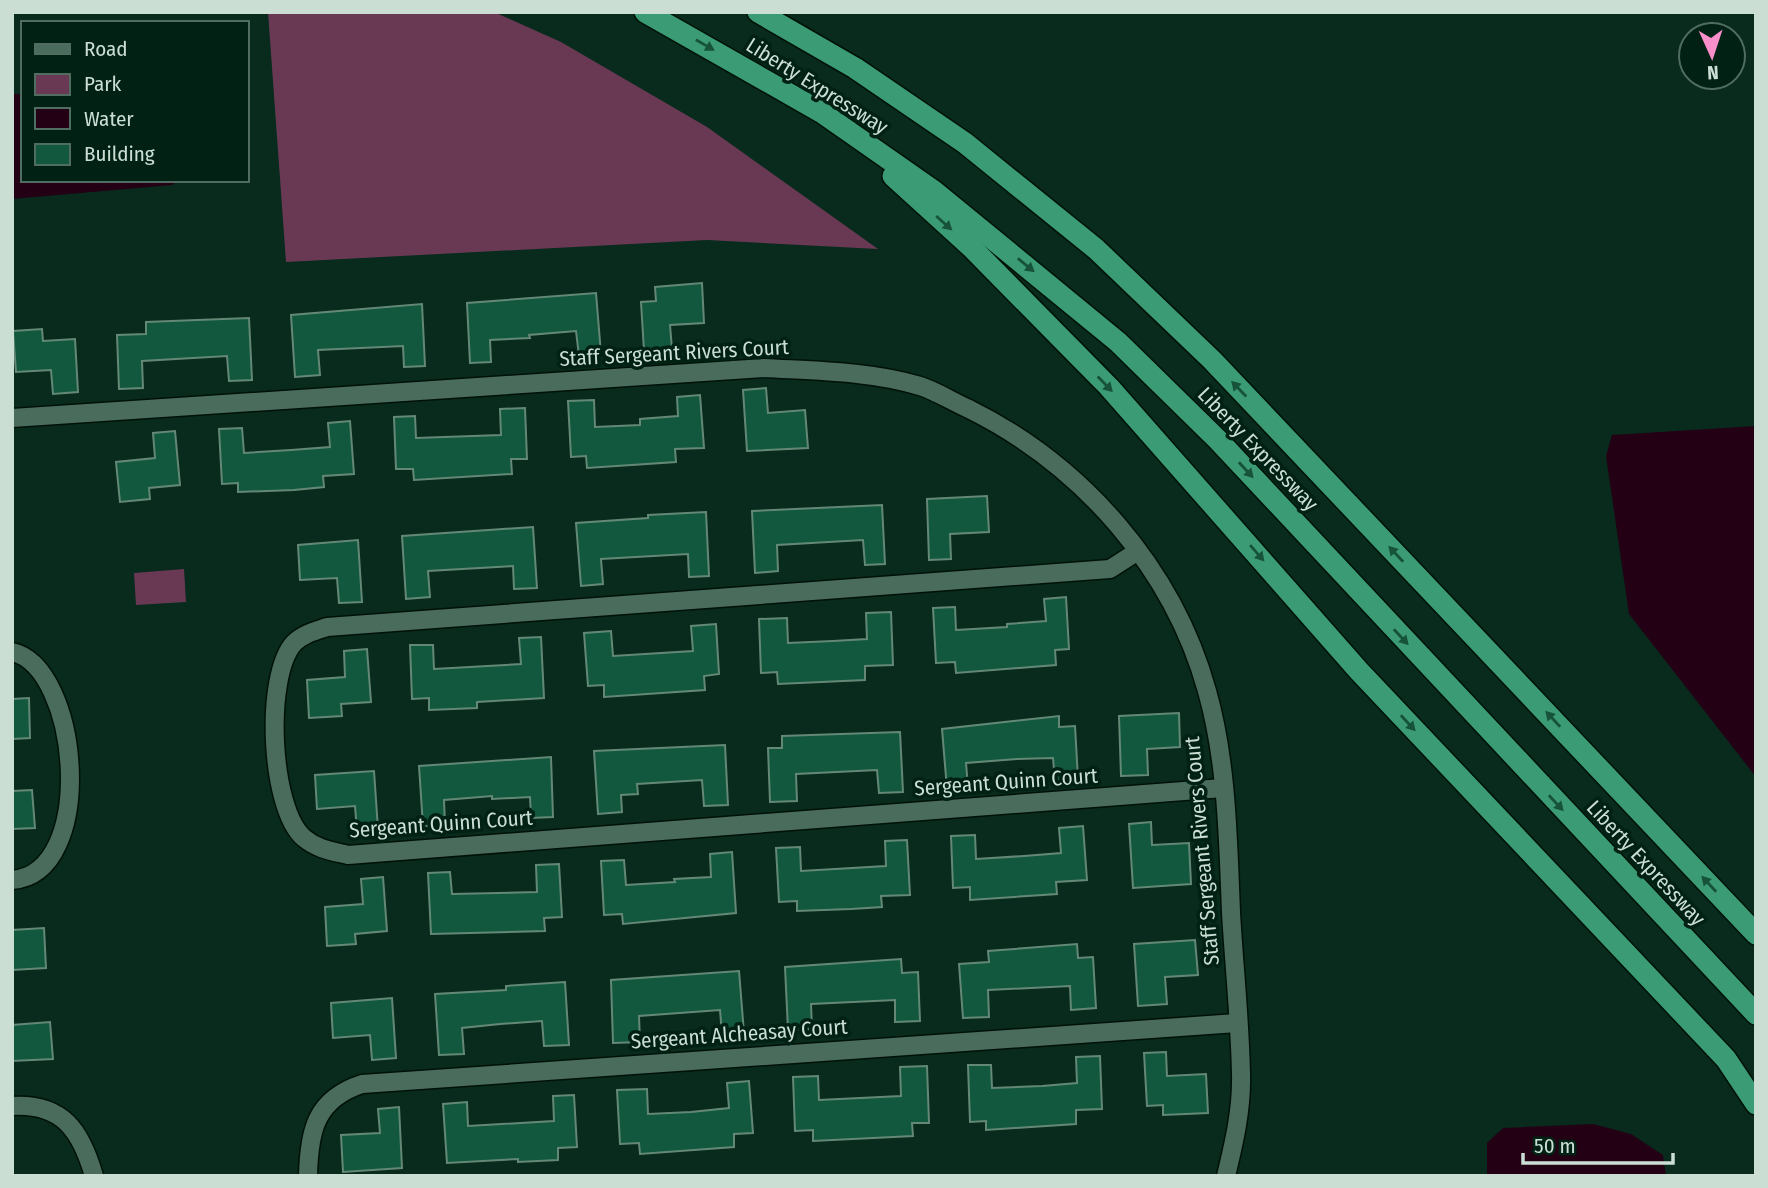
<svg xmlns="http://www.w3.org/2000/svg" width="1768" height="1188" viewBox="0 0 1768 1188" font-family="'Fira Sans Condensed',sans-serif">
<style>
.green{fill:#693954}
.water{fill:#240015}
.building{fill:#11583e;stroke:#648876;stroke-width:2}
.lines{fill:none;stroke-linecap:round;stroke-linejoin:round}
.minor-casing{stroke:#001208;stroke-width:21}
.motorway-casing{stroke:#001208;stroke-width:24}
.minor{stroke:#4a6c5c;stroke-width:18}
.motorway{stroke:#3a9b74;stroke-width:21}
.oneway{fill:#17523a}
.labels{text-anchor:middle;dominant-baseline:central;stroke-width:7;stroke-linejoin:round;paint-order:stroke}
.street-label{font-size:21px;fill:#cbded4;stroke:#002114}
</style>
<rect width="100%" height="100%" fill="#082b1d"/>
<g class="green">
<polygon points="268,12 494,12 561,42 707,127 878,249 707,240 286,262"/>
<polygon points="184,569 186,602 136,605 134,573"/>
</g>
<g class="water">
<polygon points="12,94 23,94 23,180 180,180 172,185 12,199"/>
<polygon points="1756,426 1756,777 1629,614 1606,456 1612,435"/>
<polygon points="1593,1124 1631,1134 1663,1155 1666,1176 1487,1176 1487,1143 1503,1128"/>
</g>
<g class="building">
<polygon points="702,283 704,323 670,325 672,349 644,351 641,302 656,301 655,287"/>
<polygon points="596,293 601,354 579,356 576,331 529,335 530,338 490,340 491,362 470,363 467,303"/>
<polygon points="422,304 425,366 404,367 403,346 318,350 320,375 295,377 291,315"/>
<polygon points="249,318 252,380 229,381 227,356 142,361 143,388 119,389 117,335 146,334 146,322"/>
<polygon points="42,329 43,341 75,339 78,392 53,394 51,370 16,372 13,331"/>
<polygon points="766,388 768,413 805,410 808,448 747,451 743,390"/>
<polygon points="700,395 704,448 675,449 676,462 587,468 586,456 571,457 568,401 594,400 595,427 640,425 640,419 678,416 677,397"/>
<polygon points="525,408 527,459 511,459 512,474 414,480 413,469 396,469 394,417 415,416 416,438 501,435 500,409"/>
<polygon points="350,421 354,474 323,476 324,487 294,490 238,492 238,483 222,484 219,429 242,428 244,453 291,450 330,447 328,423"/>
<polygon points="175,431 180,485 149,488 150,499 120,502 116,462 155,458 153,433"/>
<polygon points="987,496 989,532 950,534 951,559 929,560 927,499"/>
<polygon points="882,505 885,564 865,565 863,540 777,545 778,571 755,573 752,511"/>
<polygon points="706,512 709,576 689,577 688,554 601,559 603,584 581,586 576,523 648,518 648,515"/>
<polygon points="533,527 537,588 514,589 513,566 428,571 430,597 406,599 402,536"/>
<polygon points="358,540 362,602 339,603 337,578 300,580 298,545"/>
<polygon points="1066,597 1069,649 1055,650 1056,665 956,673 955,662 936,663 933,608 955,607 956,630 1007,627 1007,624 1046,621 1044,599"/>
<polygon points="891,612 893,665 865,666 865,680 778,684 777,672 761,673 759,619 787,618 788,643 833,641 867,639 866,613"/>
<polygon points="716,624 719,674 704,676 705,690 604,697 604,685 588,686 584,633 611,631 613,656 693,651 691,626"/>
<polygon points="541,637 544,698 477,702 477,708 429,710 429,698 412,699 410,645 433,645 434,669 521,664 519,638"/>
<polygon points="367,649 371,702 341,704 342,716 309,718 307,680 345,677 344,651"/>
<polygon points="29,698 30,738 12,739 12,699"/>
<polygon points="1179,713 1180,747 1147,749 1148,775 1121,776 1119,716"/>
<polygon points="1059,716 1059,727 1075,726 1078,779 1055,781 1053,758 1017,759 966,763 968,787 947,789 942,729"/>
<polygon points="900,732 903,792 879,793 877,770 796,774 797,801 770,802 768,748 782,748 782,736"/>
<polygon points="725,745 728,805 704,806 702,780 637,784 638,794 621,795 622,812 598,814 594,751"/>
<polygon points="551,757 553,817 531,818 530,797 492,799 492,796 444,800 445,825 423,826 419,766"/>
<polygon points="374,771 378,829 357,831 355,806 317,809 315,775"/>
<polygon points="32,790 35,828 12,829 12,791"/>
<polygon points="1151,822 1152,845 1189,843 1191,884 1133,888 1129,824"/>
<polygon points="1083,826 1087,880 1056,882 1057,894 970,900 970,887 953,888 951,836 975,835 976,859 1024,856 1061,853 1059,828"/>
<polygon points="907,840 910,895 881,896 882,907 851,909 797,911 797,901 779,902 776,848 800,847 801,871 886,866 885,841"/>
<polygon points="732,852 736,913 623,924 622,914 604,915 601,861 624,860 626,885 675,882 674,879 711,877 710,854"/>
<polygon points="559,864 562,917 544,918 545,931 431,934 428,873 450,872 452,894 537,892 536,865"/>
<polygon points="383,877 387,931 355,934 356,944 327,946 325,907 363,904 361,879"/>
<polygon points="44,928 46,968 12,970 12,930"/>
<polygon points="1195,940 1198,975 1165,977 1167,1004 1138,1006 1134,944"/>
<polygon points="1077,944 1078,958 1093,957 1096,1008 1071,1010 1070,986 988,990 989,1017 963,1018 959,964 989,962 988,951"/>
<polygon points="901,959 902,973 918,972 920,1021 895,1022 895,1000 811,1004 812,1029 788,1030 785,967"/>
<polygon points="739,971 744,1033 722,1034 720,1010 639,1016 640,1042 613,1043 611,980"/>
<polygon points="565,982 569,1045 544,1046 542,1021 500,1024 462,1028 464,1054 439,1055 435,994 506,990 506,986"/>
<polygon points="392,998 396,1058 372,1060 370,1035 333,1038 331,1003"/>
<polygon points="50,1022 53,1059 12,1061 12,1025"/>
<polygon points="1166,1052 1167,1076 1206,1074 1208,1113 1163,1115 1163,1105 1147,1106 1144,1053"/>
<polygon points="1100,1056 1102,1109 1076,1110 1076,1124 986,1130 986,1121 970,1122 968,1065 991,1065 992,1088 1042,1086 1077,1083 1076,1057"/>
<polygon points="927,1066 929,1123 912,1123 913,1136 813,1141 813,1130 795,1131 793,1077 818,1076 819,1100 901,1096 900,1067"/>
<polygon points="749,1081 753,1133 734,1134 734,1147 640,1154 639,1143 620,1144 617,1090 647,1089 648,1114 691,1112 729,1108 727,1083"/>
<polygon points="574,1095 577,1147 558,1148 558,1160 518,1162 518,1159 447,1163 443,1104 467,1102 468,1126 554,1121 553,1096"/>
<polygon points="399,1107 402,1168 343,1172 341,1135 380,1133 378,1109"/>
</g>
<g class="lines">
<defs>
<g id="minor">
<path d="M12,418L764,368C816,371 869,371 920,386C936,391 953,402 969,409C1082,465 1173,568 1207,691C1227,761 1228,839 1231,912C1234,966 1240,1020 1241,1074C1242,1109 1234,1143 1226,1176"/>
<path d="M1138,551L1110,569L327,627C315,631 303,634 294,643C264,676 270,809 304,838C317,849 331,851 348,855L1223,788"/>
<path d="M12,652C80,666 98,874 12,880"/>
<path d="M12,1106C63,1103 81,1131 94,1176"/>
<path d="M308,1176C309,1130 316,1099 362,1084L1237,1023"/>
</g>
<g id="motorway">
<polyline points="645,12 821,112 934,191 1118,342 1218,440 1756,1014"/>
<polyline points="758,12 855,68 965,143 1096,249 1212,360 1756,934"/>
<polyline points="893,176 971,247 1109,387 1359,671 1726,1059 1756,1104"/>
</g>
</defs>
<use href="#minor" class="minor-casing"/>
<use href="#motorway" class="motorway-casing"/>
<use href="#minor" class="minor"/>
<use href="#motorway" class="motorway"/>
</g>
<defs><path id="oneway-solid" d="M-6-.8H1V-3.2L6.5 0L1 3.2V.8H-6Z" transform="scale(1.75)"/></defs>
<g class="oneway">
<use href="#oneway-solid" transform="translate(705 45) rotate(30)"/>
<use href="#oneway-solid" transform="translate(944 223) rotate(42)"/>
<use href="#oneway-solid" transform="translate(1026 265) rotate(39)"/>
<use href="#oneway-solid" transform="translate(1105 384) rotate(46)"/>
<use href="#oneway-solid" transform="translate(1239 389) rotate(-134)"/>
<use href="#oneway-solid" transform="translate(1246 470) rotate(47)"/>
<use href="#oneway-solid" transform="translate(1257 553) rotate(49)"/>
<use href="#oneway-solid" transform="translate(1396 554) rotate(-133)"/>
<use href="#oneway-solid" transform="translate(1401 637) rotate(47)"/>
<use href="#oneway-solid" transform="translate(1553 719) rotate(-133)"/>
<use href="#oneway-solid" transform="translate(1408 723) rotate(47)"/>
<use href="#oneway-solid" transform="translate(1556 803) rotate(47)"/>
<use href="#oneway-solid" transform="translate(1709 884) rotate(-133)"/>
</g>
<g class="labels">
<g class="street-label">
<text transform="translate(817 86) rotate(32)">Liberty Expressway</text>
<text transform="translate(674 353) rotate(-3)">Staff Sergeant Rivers Court</text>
<text transform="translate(1258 449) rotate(46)">Liberty Expressway</text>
<text transform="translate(1006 782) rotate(-4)">Sergeant Quinn Court</text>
<text transform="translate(441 824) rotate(-4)">Sergeant Quinn Court</text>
<text transform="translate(1202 851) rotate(-95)">Staff Sergeant Rivers Court</text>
<text transform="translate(1646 863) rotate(47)">Liberty Expressway</text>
<text transform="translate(739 1034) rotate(-4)">Sergeant Alcheasay Court</text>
</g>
</g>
<rect width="1768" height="1188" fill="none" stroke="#cbded4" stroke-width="28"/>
<rect x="21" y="21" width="228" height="161" fill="#002114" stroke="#516d61" stroke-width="2"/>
<rect x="35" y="44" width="35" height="10" fill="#4a6c5c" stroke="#516d61" stroke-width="2"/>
<text x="84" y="56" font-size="21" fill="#cbded4">Road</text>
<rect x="35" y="74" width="35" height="21" fill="#693954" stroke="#516d61" stroke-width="2"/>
<text x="84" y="91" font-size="21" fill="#cbded4">Park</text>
<rect x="35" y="108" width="35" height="21" fill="#240015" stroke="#516d61" stroke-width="2"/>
<text x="84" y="126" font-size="21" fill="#cbded4">Water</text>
<rect x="35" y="144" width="35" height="21" fill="#11583e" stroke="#516d61" stroke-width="2"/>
<text x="84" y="161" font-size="21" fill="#cbded4">Building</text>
<g transform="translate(1712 56) rotate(177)"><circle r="33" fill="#002114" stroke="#516d61" stroke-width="2"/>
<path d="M0-5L12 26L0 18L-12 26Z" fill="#f98fca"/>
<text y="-10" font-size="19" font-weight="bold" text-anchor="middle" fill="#cbded4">N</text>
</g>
<path d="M1523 1153v10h150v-10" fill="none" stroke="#cbded4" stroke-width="3.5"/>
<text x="1534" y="1153" font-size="21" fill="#cbded4" stroke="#002114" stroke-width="5" paint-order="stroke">50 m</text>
</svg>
